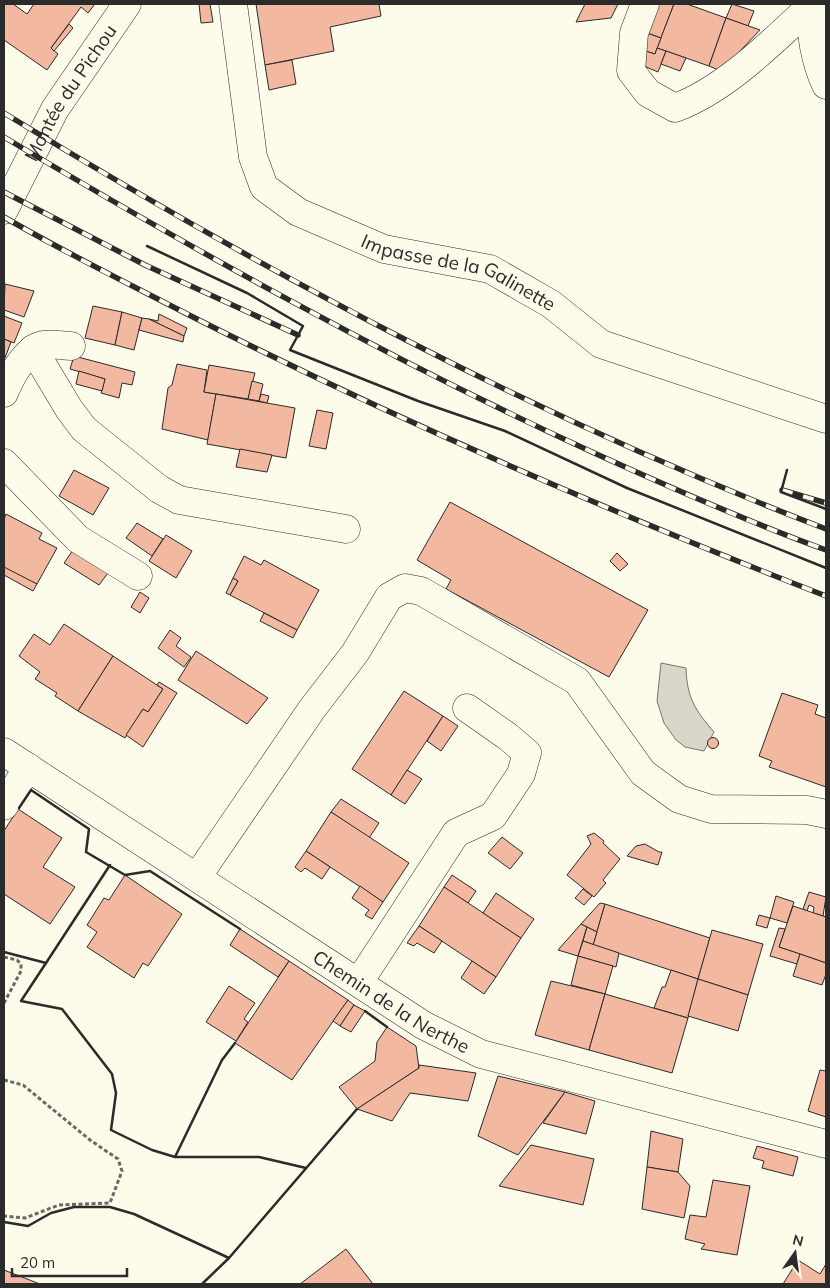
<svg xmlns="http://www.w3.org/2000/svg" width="830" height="1288" viewBox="0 0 830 1288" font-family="Mulish,sans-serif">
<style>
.water{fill:#d8d7c9;stroke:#74746e}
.building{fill:#f2b8a0;stroke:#2b2b2b}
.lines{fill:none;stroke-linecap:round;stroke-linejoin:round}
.minor-casing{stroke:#2b2b2b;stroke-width:29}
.path{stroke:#6a6964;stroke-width:3;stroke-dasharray:4 2.5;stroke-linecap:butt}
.minor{stroke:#fdfbea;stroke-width:28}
.rail-casing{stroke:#2b2b2b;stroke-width:5.5}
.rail{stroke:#fdfbea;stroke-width:4;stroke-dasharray:11;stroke-linecap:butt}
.wall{stroke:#2b2b2b;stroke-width:2.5}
.labels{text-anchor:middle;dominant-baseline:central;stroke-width:4;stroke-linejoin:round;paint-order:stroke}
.street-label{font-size:19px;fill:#2b2b2b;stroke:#fdfbea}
</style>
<rect width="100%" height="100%" fill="#fdfbea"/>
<path class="water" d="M661,663L686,668C687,698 695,710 714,732L704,751L685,747L676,740L664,723L657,701Z"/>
<g class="building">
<polygon points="4,4 13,4 27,14 34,4 95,4 88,13 81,7 51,48 58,54 47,70 4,40"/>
<polygon points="199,4 210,4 213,22 201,23"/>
<polygon points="256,4 379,4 381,16 330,27 334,51 265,65"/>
<polygon points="585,4 618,4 611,18 576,22"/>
<polygon points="658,4 674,4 661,38 647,33"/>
<polygon points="674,4 687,4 726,18 709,66 657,48"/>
<polygon points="732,4 754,11 748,26 726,18"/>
<polygon points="726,18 760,30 721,71 709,66"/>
<polygon points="69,24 73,28 54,51 51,48"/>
<polygon points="647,33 661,38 655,54 642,50"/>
<polygon points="657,48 666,51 658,72 646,67 642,50 655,54"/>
<polygon points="666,51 686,58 680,71 661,64"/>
<polygon points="292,60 296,84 269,90 265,65"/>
<polygon points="5,284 34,291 24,317 4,310"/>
<polygon points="93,306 122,312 115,345 85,338"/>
<polygon points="122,312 142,318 134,350 115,345"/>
<polygon points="159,314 187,328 184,336 149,319 158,321"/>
<polygon points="4,316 22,323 14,343 4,339"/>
<polygon points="142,318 149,319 184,336 183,342 139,330"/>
<polygon points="4,339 11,342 5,358 4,357"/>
<polygon points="74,356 135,372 132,385 122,383 119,398 101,393 105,379 70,369"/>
<polygon points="177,364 207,370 204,392 216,394 208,440 162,429 168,388 172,385"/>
<polygon points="209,365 255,373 248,399 204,392"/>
<polygon points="79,371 105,379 102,391 76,384"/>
<polygon points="252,381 263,384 259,401 248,399"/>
<polygon points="216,394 295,408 286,458 207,444"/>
<polygon points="261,394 269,396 267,403 259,401"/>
<polygon points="317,410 333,413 326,449 309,446"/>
<polygon points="240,449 272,455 267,472 236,467"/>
<polygon points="74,470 109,488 93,515 59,496"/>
<polygon points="450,502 648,610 609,677 446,589 451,580 417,560"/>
<polygon points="6,514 42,533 39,539 57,548 37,584 4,569 4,519"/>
<polygon points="137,523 163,539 152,556 126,538"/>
<polygon points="166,535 192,551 176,578 149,561"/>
<polygon points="73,550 108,573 99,585 64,563"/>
<polygon points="617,553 628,564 620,571 610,561"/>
<polygon points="244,556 261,565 264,560 319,590 297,630 230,595 238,581 233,578"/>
<polygon points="4,567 37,584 33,591 4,575"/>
<polygon points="233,578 238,581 230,595 226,593"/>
<polygon points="140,592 149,598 140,613 131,607"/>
<polygon points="264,613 297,630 293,638 260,621"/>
<polygon points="64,624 113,656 78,711 55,696 57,693 35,679 40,672 19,656 34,634 50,645"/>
<polygon points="170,630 181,638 176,646 191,657 184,667 158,648"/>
<polygon points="196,651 268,698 247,724 178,680"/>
<polygon points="113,656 163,689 148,712 143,709 125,738 78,711"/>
<polygon points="159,682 177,693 143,747 126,735 143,709 148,712 163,689 157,685"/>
<polygon points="404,691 443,716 391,795 352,769"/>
<polygon points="782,693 818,705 815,714 826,718 826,787 769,767 772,761 759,756"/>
<polygon points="443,716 458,726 441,751 427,741"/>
<circle cx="713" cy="743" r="5.5"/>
<polygon points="407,770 422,779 405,804 391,795"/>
<polygon points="341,799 379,823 369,838 331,812"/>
<polygon points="18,809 62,838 43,867 75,887 50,924 4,894 4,831"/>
<polygon points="331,812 409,863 383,902 306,851"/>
<polygon points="594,833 604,841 603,843 620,859 603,880 606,883 594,897 567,875 591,844 587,836"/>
<polygon points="502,837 523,853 510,869 488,853"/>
<polygon points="645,844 659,852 662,852 658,865 627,856 636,846"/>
<polygon points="306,851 330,867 322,879 305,868 301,872 295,867"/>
<polygon points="125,875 182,914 148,966 143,963 134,978 87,947 97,932 87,925 104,898 109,900"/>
<polygon points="452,875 476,891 468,903 444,887"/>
<polygon points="360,886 383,902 372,919 365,915 369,910 352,898"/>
<polygon points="444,887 521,938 496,977 419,926"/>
<polygon points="583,889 592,896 584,905 575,898"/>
<polygon points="809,892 826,897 823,916 813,913 814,907 809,905 807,911 803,909"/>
<polygon points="496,893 534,919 521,938 483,913"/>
<polygon points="776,896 794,902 787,923 770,918"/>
<polygon points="600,903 605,904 597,932 581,924"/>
<polygon points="605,904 710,938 698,979 593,945"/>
<polygon points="793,906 826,917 826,963 779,947"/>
<polygon points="759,915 770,918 767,928 756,925"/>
<polygon points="581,924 587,927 578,956 558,950"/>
<polygon points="419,926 442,941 434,953 417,943 414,946 407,943"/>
<polygon points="587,927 597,932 593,945 583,941"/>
<polygon points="779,928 785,929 779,947 800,954 797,964 770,956"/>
<polygon points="240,929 289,961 278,977 230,945"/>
<polygon points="712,930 763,944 748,995 698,979"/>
<polygon points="583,941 619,953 616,967 578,956"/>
<polygon points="800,954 826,963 826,974 822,985 793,976"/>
<polygon points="578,956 613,966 605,994 571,985"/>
<polygon points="289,961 348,1000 292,1080 235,1043"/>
<polygon points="472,961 496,977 484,994 461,978"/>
<polygon points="671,970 698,979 688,1018 654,1008 662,987 665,987"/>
<polygon points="698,979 748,995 738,1031 688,1016"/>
<polygon points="551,981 605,994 589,1050 535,1035"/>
<polygon points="229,986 255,1003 244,1019 248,1022 236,1041 206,1022"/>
<polygon points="605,994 688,1018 672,1073 589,1050"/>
<polygon points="348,1000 354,1005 340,1026 333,1021"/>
<polygon points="354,1005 365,1011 351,1032 340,1026"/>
<polygon points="387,1027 416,1046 419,1068 357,1109 339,1087 375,1061 377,1042"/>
<polygon points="419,1065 476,1073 468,1101 410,1093 392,1121 357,1109 419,1068"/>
<polygon points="820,1070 826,1071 826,1117 808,1111"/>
<polygon points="498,1076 565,1092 518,1155 478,1136"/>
<polygon points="565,1092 595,1101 586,1134 543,1123"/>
<polygon points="651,1131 683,1139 678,1172 647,1167"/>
<polygon points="531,1145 594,1159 583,1205 499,1186"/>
<polygon points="757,1146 798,1157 793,1176 762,1168 764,1161 753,1158"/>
<polygon points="647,1167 678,1172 690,1186 684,1218 642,1209"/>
<polygon points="713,1180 750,1186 737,1255 701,1249 705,1244 685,1239 690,1215 706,1217"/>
<polygon points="346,1249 373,1284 300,1284"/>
<polygon points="798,1260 820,1274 826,1264 826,1284 783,1284"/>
<polygon points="4,1270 40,1284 4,1284"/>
</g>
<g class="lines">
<defs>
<g id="minor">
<path id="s1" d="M233,4L253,157L264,187L298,212L384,249L490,269L551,304L601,344L826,419"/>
<path d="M645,4L634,33L631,71L648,93L675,108C726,89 772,42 811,6"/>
<path d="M812,4C809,30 815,61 826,85"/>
<path id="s2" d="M4,210L55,109L127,4"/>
<polyline points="33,349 69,409 84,429 159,489 179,500 346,529"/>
<path d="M4,393C10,378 25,349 43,345C51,343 63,346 71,346"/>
<polyline points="4,463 78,539 138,576"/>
<path id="s3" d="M4,752L423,1025L481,1054L826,1144"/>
<polyline points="4,806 28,767"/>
<polyline points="197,877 312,709 355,653 389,597 405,588 421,591 577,681 643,773 679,799 711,809 807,810 826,814"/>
<polyline points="359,982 456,833 493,816 521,774 527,753 507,736 467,708"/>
</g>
</defs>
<use href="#minor" class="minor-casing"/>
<g class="path">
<polyline points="4,957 17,960 21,964 21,971 4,1003"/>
<polyline points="4,1080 23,1085 90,1140 118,1159 122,1171 110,1203 59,1205 25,1218 4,1216"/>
</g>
<use href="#minor" class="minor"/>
<defs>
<g id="rail">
<path d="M4,113C266,273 539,419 826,529"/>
<path d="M4,137C195,251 389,359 592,452C669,487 746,521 826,550"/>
<polyline points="4,192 145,265 298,335"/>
<path d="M4,217C64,252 127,283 189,315C396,420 610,512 826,596"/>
<polyline points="782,490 826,503"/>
</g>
</defs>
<use href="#rail" class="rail-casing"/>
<use href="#rail" class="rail"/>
<g class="wall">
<polyline points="147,246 247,293 303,326 290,350 418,401 505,431 627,488 826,568"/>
<polyline points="787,470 781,492 826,509"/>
<polyline points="19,808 31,790 89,829 86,852 125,875 150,871 240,929"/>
<polyline points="4,952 46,963 21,1001 62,1009 112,1074 116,1093 111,1130 152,1150 175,1157 259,1157 306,1168"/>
<polyline points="46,963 110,865"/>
<polyline points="365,1011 387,1027"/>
<polyline points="175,1157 222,1060 235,1043"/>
<polyline points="4,1222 28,1226 51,1213 74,1207 110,1207 134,1214 229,1258"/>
<polyline points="202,1284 229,1258 357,1109"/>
</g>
</g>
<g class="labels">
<g class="street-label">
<text stroke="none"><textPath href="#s2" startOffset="135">Montée du Pichou</textPath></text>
<text stroke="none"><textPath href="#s1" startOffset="401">Impasse de la Galinette</textPath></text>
<text stroke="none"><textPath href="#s3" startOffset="461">Chemin de la Nerthe</textPath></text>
</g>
</g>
<rect width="830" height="1288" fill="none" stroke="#2b2b2b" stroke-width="10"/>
<g transform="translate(795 1253) rotate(14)" stroke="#fdfbea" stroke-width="4" paint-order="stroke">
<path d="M0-4L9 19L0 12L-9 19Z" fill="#2b2b2b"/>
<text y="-8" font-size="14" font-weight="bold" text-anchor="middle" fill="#2b2b2b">N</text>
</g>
<path d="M12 1268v8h115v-8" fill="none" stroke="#2b2b2b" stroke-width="2.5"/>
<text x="20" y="1268" font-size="15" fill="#2b2b2b" stroke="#fdfbea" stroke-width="4" paint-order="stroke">20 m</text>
</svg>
